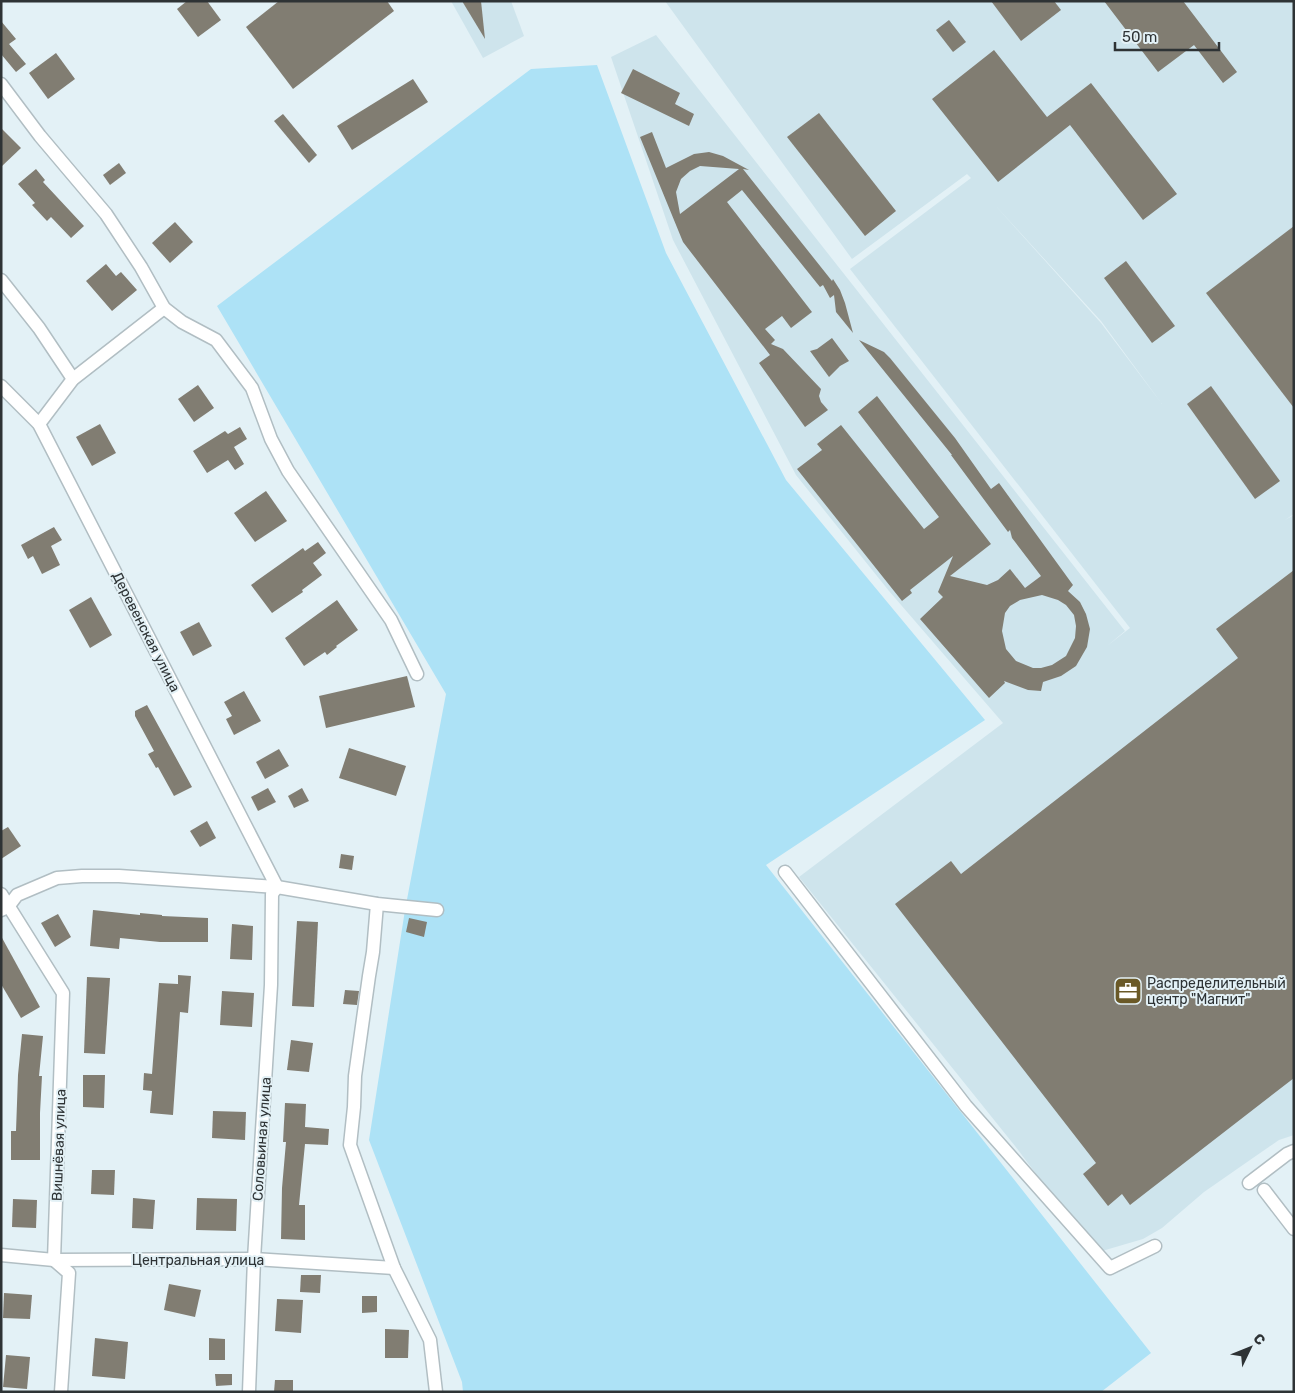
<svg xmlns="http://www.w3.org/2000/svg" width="1295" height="1393" viewBox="0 0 1295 1393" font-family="Rubik,sans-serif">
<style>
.built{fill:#cee4ec;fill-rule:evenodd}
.green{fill:#ade2f6}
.building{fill:#817d72;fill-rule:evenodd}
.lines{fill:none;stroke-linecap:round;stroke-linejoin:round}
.street-casing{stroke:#b1bec3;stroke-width:15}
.street{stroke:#fff;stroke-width:12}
.labels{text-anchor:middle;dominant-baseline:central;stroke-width:4;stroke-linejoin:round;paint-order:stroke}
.street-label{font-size:14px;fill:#2e3335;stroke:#e3f1f6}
.poi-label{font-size:14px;fill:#2e3335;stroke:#e3f1f6;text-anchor:start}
</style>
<rect width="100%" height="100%" fill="#e3f1f6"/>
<g class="built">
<polygon points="451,1 511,1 524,36 483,58"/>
<path d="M665,1H1294V514L1285,520L1294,515V1135L1279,1140L1204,1192L1162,1228L1143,1239L1102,1251L1058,1203L1015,1146L799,877L1003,723L889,591L796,475L673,240L611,57L656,35L1125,631L1107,646L1130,628L850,269L971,178L967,174L852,259ZM994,204L1101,321L1162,404L1101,323Z"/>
</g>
<polygon class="green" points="597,65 666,253 786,480 985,720 766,865 1151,1353 1101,1392 463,1392 462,1382 369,1140 405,910 446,694 217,306 531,69"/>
<g class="building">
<polygon points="187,1 207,1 221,20 198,37 177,9"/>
<polygon points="279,1 387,1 394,11 293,89 246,27"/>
<polygon points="462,1 481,1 485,39"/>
<polygon points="991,1 1054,1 1061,10 1021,41"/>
<polygon points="1104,1 1183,1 1237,72 1223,83 1194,45 1158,72"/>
<polygon points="949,20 966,42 953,52 936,30"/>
<polygon points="1,21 16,39 9,44 26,64 16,72 1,54"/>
<polygon points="994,50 1047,117 1091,83 1177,194 1143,220 1070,125 998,182 932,99"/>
<polygon points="56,53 75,79 48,99 29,73"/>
<polygon points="633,69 680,93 675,104 694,114 689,126 621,93"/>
<polygon points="413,79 428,102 352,150 337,126"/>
<polygon points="819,113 896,211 865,236 787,137"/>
<polygon points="283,114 317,155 309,163 274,121"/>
<polygon points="1,128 21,148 1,167"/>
<path d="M652,132L666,168L694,154L709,152L723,156L749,170L743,169L832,281L833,279L840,290L845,303L853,333L836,312L834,295L830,298L823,285L820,287L742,190L727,202L812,312L791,328L782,316L765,329L775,340L771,344L783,349L821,389L819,396L821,402L828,410L805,427L759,363L770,355L683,242L640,137ZM700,166L739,169L680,214L676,192L681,179L690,171Z"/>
<polygon points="119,163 126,173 110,185 103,175"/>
<polygon points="36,169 45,180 43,182 84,226 71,238 51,217 47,221 32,205 35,203 18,184"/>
<polygon points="175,222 193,242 170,263 152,243"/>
<polygon points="1294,226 1294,408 1206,293"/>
<polygon points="1126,261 1175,326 1152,343 1104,278"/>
<polygon points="106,264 116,276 121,272 137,290 112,311 86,281"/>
<polygon points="832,338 849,361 840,366 829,377 810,351 817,349"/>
<path d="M859,340L884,352L890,358L955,438L991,489L999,483L1073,585L1068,591L1080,602L1086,614L1090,629L1087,647L1076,666L1061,676L1043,682L1041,691L1028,690L1004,681L1005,683L989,698L920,619L943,597L938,592L953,556L910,590L912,593L902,601L797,469L822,450L817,444L841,425L924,529L939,517L858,412L877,396L991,544L950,576L987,585L998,580L1010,569L1025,588L1041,576L1012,538L1010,530L1008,532L951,455H952ZM1042,595L1058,600L1066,605L1074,615L1076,626L1075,638L1066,656L1052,665L1041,668H1033L1016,661L1006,649L1002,631L1005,613L1010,606L1020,600Z"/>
<polygon points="198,385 214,408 194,422 178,399"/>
<polygon points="1211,386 1280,481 1255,499 1187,404"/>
<polygon points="100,424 116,453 92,466 76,437"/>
<polygon points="240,427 247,439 234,447 244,464 235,470 228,460 207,473 193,451 225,431 228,434"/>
<polygon points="266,491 287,521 255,542 234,513"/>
<polygon points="54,527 62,540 51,546 60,565 42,574 33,556 28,559 21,545"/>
<polygon points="318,542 326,553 313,563 322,575 302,590 303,592 272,613 251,585 303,548 305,551"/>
<polygon points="1294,570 1294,1078 1130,1205 1122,1194 1108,1206 1083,1174 1096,1163 895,904 951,861 961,874 1238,658 1216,629"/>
<polygon points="91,597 112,635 90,648 69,610"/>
<polygon points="337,600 358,630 336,646 337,647 327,655 325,652 304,666 285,638"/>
<polygon points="199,622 212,646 193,656 180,632"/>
<polygon points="407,676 415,707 326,728 319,696"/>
<polygon points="244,691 261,721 234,735 226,719 232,716 224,702"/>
<polygon points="147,705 192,787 174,796 158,767 156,768 148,754 154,751 135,716 135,711"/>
<polygon points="349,748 406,766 396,796 339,778"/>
<polygon points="279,749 289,766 265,779 256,762"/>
<polygon points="268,788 276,802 258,811 251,797"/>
<polygon points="302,788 309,801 294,808 288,796"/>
<polygon points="207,821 216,838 200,847 190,831"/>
<polygon points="8,827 21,846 1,859 1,831"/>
<polygon points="341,854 354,856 352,870 339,868"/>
<polygon points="93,910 140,915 140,913 162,915 162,916 208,918 208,942 160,942 120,938 119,949 90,946"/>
<polygon points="58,914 71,937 55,947 41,923"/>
<polygon points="409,918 427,922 424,937 406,932"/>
<polygon points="297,921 318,922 314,1007 292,1006"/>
<polygon points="232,924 253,926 252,960 230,959"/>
<polygon points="1,936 40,1007 21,1018 1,984"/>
<polygon points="178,975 191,976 188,1013 180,1012 173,1115 150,1113 152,1091 143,1090 144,1073 152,1074 159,983 178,984"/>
<polygon points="87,977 110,978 105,1054 84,1053"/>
<polygon points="345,990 359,991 357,1005 343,1004"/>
<polygon points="222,991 254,993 252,1027 220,1025"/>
<polygon points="22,1034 43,1036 39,1076 42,1076 40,1113 40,1160 11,1160 11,1131 16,1131 18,1075"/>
<polygon points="291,1040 313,1043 309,1072 287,1070"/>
<polygon points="83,1075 105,1075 104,1108 83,1107"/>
<polygon points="285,1103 306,1104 305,1127 329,1129 328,1145 305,1144 299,1205 305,1205 305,1240 281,1239 282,1188 286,1142 283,1142"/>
<polygon points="213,1111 246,1112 245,1140 212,1138"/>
<polygon points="92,1170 115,1170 114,1195 91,1194"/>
<polygon points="133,1198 155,1200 153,1229 132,1228"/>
<polygon points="197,1198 237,1199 236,1231 196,1230"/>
<polygon points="13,1199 37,1200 36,1228 12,1227"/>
<polygon points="301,1275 321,1275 320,1293 300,1292"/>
<polygon points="169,1284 201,1290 195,1317 164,1310"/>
<polygon points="4,1293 32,1295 30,1319 3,1318"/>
<polygon points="362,1296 377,1296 377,1312 362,1313"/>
<polygon points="277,1299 303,1300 301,1333 275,1331"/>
<polygon points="385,1329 409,1330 408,1358 385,1358"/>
<polygon points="95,1338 128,1342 125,1379 92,1376"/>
<polygon points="209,1338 225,1339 225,1360 209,1360"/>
<polygon points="6,1355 30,1357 27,1389 3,1387"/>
<polygon points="215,1374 232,1374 232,1385 216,1386"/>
<polygon points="275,1380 293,1380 293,1392 274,1392"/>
</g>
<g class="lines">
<defs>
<g id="street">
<polyline points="1,84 40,136 106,214 141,267 164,308 182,322 216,340 252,388 271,439 288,471 391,620 417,674"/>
<polyline points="1,280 39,328 73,379"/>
<polyline points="1,386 39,424 277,887"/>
<polyline points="39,424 73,379 164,308"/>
<polyline points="785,872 966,1106 1110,1268 1155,1246"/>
<polyline points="1,894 63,993 54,1260 69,1273 61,1392"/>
<polyline points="377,904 373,952 369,976 355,1076 354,1107 350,1145 394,1268 430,1340 436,1392"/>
<polyline points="1,910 8,907 17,895 57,878 82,876 119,876 277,887 377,904 437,910"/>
<polyline points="1249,1183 1287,1154 1294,1151"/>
<polyline points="1264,1190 1294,1229"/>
<polyline points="1,1255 54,1260 254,1259 394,1268"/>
<polyline points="249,1392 254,1259 271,985 272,894 277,887"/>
</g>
</defs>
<use href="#street" class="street-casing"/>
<use href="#street" class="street"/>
</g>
<defs>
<symbol id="office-square" viewBox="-11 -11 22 22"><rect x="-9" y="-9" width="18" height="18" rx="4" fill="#6a5927" stroke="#e3f1f6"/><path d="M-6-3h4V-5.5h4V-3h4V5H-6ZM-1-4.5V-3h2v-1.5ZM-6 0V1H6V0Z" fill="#fff"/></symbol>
</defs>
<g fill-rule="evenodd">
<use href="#office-square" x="1112" y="975" width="32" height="32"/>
</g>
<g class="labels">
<g class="street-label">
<text transform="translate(146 632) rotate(63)">Деревенская улица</text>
<text transform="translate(262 1139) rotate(-86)">Соловьиная улица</text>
<text transform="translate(59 1145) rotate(-88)">Вишнёвая улица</text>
<text x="198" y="1260">Центральная улица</text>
</g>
<g class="poi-label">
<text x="1147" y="983">Распределительный<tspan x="1147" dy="16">центр "Магнит"</tspan></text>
</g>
</g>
<rect width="1295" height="1393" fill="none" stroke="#2e3335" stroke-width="5"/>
<g transform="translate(1250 1348) rotate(47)" stroke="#e3f1f6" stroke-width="4" paint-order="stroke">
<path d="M0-4L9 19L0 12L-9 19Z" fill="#2e3335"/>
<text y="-8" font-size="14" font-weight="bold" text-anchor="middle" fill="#2e3335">С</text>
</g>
<path d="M1115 42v8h104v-8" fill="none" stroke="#2e3335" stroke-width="2.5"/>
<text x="1122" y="42" font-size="15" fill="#2e3335" stroke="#e3f1f6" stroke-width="4" paint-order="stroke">50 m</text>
</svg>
